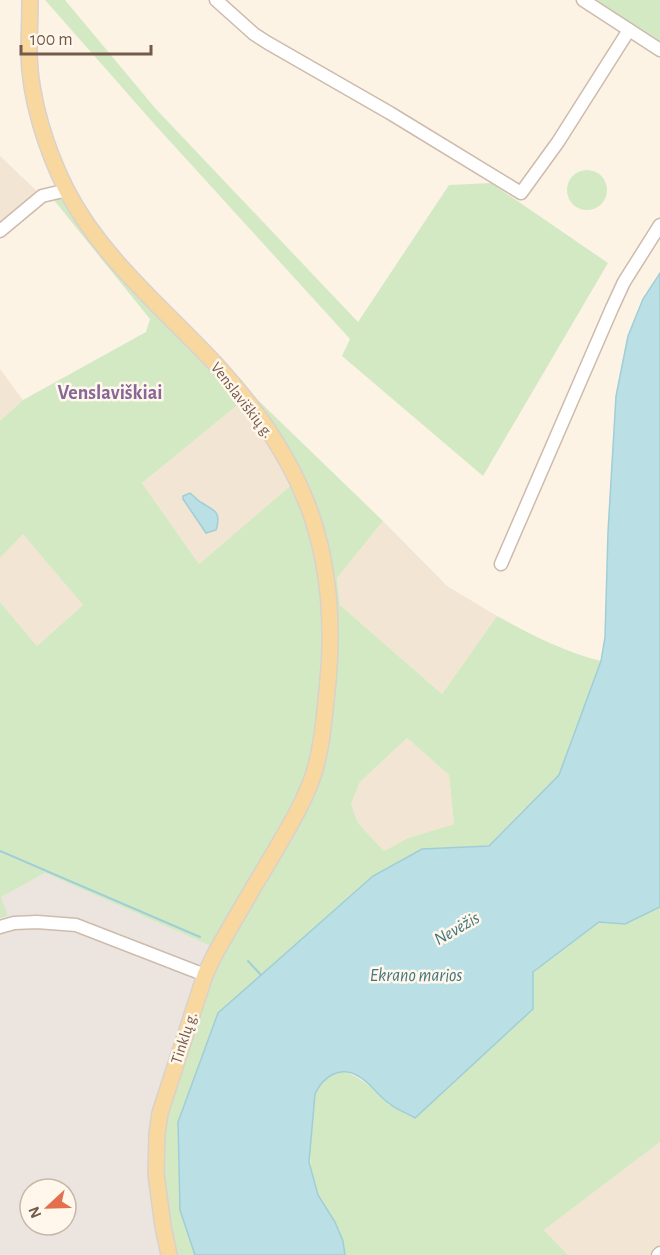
<svg xmlns="http://www.w3.org/2000/svg" width="660" height="1255" viewBox="0 0 660 1255" font-family="'Alegreya Sans',sans-serif">
<style>
.residential{fill:#f3e5d4}
.industrial{fill:#ece5df;fill-rule:evenodd}
.green{fill:#d3e9c4;fill-rule:evenodd}
.water{fill:#badfe5;stroke:#a0ced7;stroke-width:1.5}
.lines{fill:none;stroke-linecap:round;stroke-linejoin:round}
.stream{stroke:#a0ced7;stroke-width:2}
.minor-casing{stroke:#cdbbac;stroke-width:15}
.major-casing{stroke:#d8d1cd;stroke-width:18}
.minor{stroke:#fff;stroke-width:12}
.major{stroke:#f9d89f;stroke-width:15}
.labels{text-anchor:middle;dominant-baseline:central;stroke-width:5;stroke-linejoin:round;paint-order:stroke}
.street-label{font-size:16px;fill:#745a4b;stroke:#fff7eb}
.water-label{font-size:18px;font-style:italic;fill:#427680;stroke:#fff7eb}
.quarter-label{font-size:20px;font-weight:bold;fill:#876698;stroke:#fff7eb}
</style>
<rect width="100%" height="100%" fill="#fcf3e5"/>
<g class="residential">
<polygon points="0,156 42,196 0,231"/>
<polygon points="0,369 23,400 0,421"/>
<polygon points="245,399 297,480 199,564 142,483"/>
<polygon points="383,521 447,586 497,616 442,694 340,605 337,578"/>
<polygon points="23,533 83,605 37,646 0,602 0,558"/>
<polygon points="407,738 449,775 454,824 408,838 384,851 358,823 351,804 360,782"/>
<polygon points="660,1142 660,1255 568,1255 544,1230"/>
</g>
<path class="industrial" d="M45,873L213,947L172,1063L165,1255H0V918L8,916L0,897ZM30,1189H66V1225H30Z"/>
<g class="green">
<polygon points="45,0 65,0 155,108 358,322 449,185 491,183 608,263 483,476 342,356 350,339 157,127"/>
<polygon points="583,0 660,0 660,50"/>
<circle cx="587" cy="190" r="20"/>
<polygon points="67,190 89,226 245,399 142,483 199,564 297,480 328,587 313,776 213,947 45,873 1,897 8,916 0,918 0,602 37,646 83,605 23,534 0,558 0,421 23,400 146,332 150,319 49,194"/>
<path d="M235,378L383,521L337,578L340,605L442,694L497,616C532,635 562,651 601,661L559,775L489,846L422,849L373,876L218,1013L180,1210L195,1255H175L163,1176L162,1154L166,1114L215,972L287,843L328,736L322,529ZM407,738L449,775L454,824L408,838L384,851L358,823L351,804L360,782Z"/>
<path d="M660,907V1142L544,1230L568,1255H345C341,1232 327,1216 318,1195C304,1162 312,1128 315,1093C336,1048 368,1085 390,1105L533,972L599,922L625,924Z"/>
</g>
<g class="water">
<path d="M660,273V907L625,924L599,922L533,972V1009L415,1118C407,1113 397,1110 390,1104C378,1096 370,1082 358,1076C339,1065 323,1077 315,1094L309,1162L318,1195L335,1222L343,1241L345,1255H195L180,1210L178,1122L218,1013L373,876L422,849L489,846L559,775L601,661L605,637L608,532L616,396L628,336L643,299Z"/>
<path d="M190,493C194,496 198,501 202,503C214,510 222,512 216,530L206,533L183,499V496Z"/>
</g>
<g class="lines">
<g class="stream">
<polyline points="0,851 200,937"/>
<polyline points="248,961 261,975"/>
</g>
<defs>
<g id="minor">
<polyline points="216,0 254,34 268,43 390,113 521,193 558,142 629,30"/>
<polyline points="583,0 660,50"/>
<polyline points="0,231 42,196 67,190"/>
<polyline points="501,564 612,308 624,282 660,225"/>
<polyline points="0,927 14,923 37,922 76,925 205,975"/>
<polyline points="658,1255 660,1253"/>
</g>
<path id="major" d="M30,0C30,18 29,36 29,54C30,99 46,149 66,189C102,260 167,311 220,369C309,467 341,560 327,691C324,720 322,748 313,776C303,805 286,832 271,858C252,890 232,923 214,956L205,975L160,1113L157,1134L156,1174L163,1226L169,1255"/>
</defs>
<use href="#minor" class="minor-casing"/>
<use href="#major" class="major-casing"/>
<use href="#minor" class="minor"/>
<use href="#major" class="major"/>
</g>
<g class="labels">
<g class="street-label">
<text transform="translate(242 400) rotate(52)">Venslaviškių g.</text>
<text transform="translate(184 1038) rotate(-72)">Tinklų g.</text>
</g>
<g class="water-label">
<text transform="translate(457 929) rotate(-30)">Nevėžis</text>
<text x="416" y="976">Ekrano marios</text>
</g>
<g class="quarter-label">
<text x="110" y="393">Venslaviškiai</text>
</g>
</g>
<g transform="translate(48 1207) rotate(248)"><circle r="28" fill="#fff7eb" stroke="#c7b8ab" stroke-width="1.5"/>
<path d="M0-4.5L10 22L0 15L-10 22Z" fill="#e36f4d"/>
<text y="-9" font-size="16" font-weight="bold" text-anchor="middle" fill="#745a4b">N</text>
</g>
<path d="M21 45v9h130v-9" fill="none" stroke="#745a4b" stroke-width="3"/>
<text x="30" y="45" font-size="18" fill="#745a4b" stroke="#fff7eb" stroke-width="4.5" paint-order="stroke">100 m</text>
</svg>
